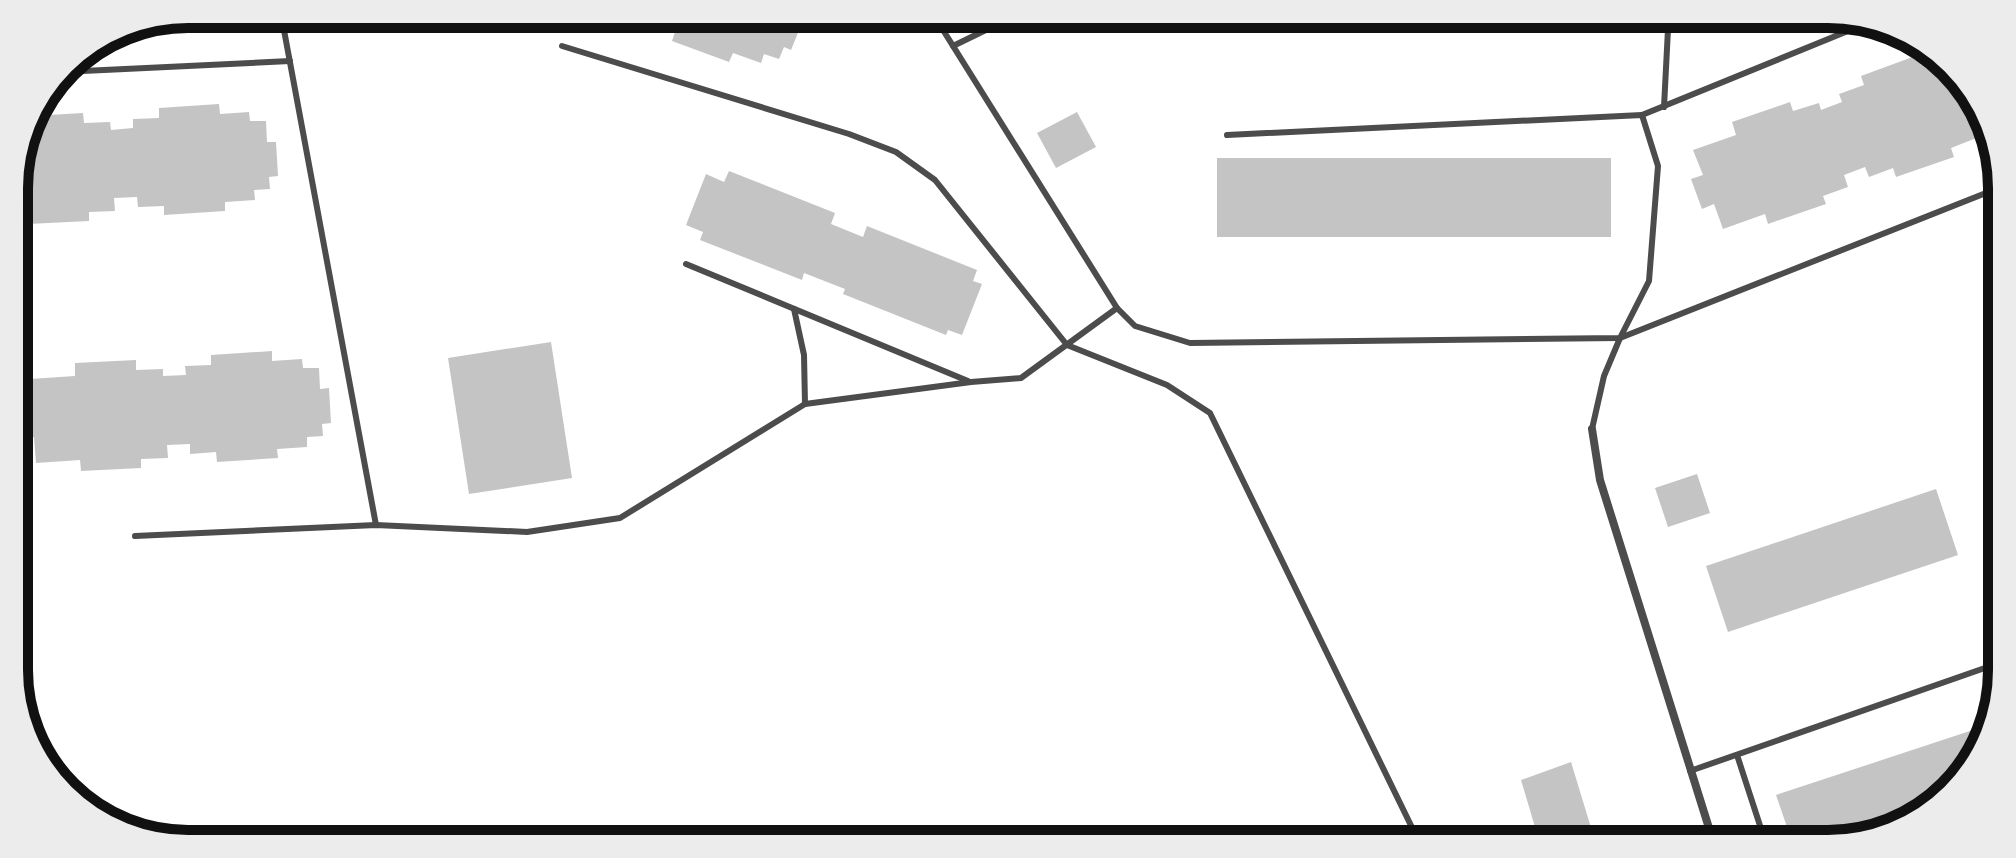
<svg xmlns="http://www.w3.org/2000/svg" width="2016" height="858" viewBox="0 0 2016 858" font-family="'Alegreya Sans',sans-serif">
<style>
.building{fill:#c4c4c4}
.lines{fill:none;stroke-linecap:round;stroke-linejoin:round}
.service{stroke:#4c4c4c;stroke-width:6}
.minor{stroke:#4c4c4c;stroke-width:8}
.rim{fill:none;stroke:#111;stroke-width:10}
</style>
<rect width="100%" height="100%" fill="#fff"/>
<g class="building">
<polygon points="654,14 794,14 804,18 791,50 784,47 779,59 764,54 761,63 733,53 729,62 672,41 675,32 651,23"/>
<polygon points="1918,55 1921,65 1936,59 1966,82 1984,125 1975,128 1979,137 1951,148 1954,157 1896,177 1893,168 1869,177 1865,167 1844,175 1848,187 1823,196 1826,204 1768,224 1765,214 1723,229 1714,204 1702,209 1691,179 1703,175 1693,150 1736,135 1732,122 1790,102 1793,111 1819,103 1821,110 1842,102 1839,94 1864,85 1861,76"/>
<polygon points="219,104 220,114 249,112 250,121 266,121 267,142 276,142 278,176 269,177 270,189 254,190 255,200 225,202 225,211 164,215 164,206 138,207 137,197 114,198 115,211 89,212 89,221 28,224 27,213 14,214 14,177 31,116 83,113 84,123 110,122 111,130 133,128 133,119 159,118 159,108"/>
<polygon points="1077,112 1096,147 1056,168 1037,133"/>
<rect x="1217" y="158" width="394" height="79"/>
<polygon points="729,171 835,213 831,224 863,237 867,226 977,270 973,281 982,284 962,335 948,330 946,335 843,294 845,289 804,273 802,280 700,240 703,232 686,225 706,174 724,182"/>
<polygon points="551,342 572,478 469,494 448,358"/>
<polygon points="272,351 272,361 302,359 303,368 319,368 320,389 329,388 331,423 322,424 323,436 307,437 307,447 277,449 278,458 217,462 216,452 190,454 190,444 167,445 168,458 141,459 141,468 81,471 80,460 36,463 34,437 21,438 20,407 32,406 30,379 75,376 75,363 136,360 136,370 163,369 163,376 186,375 185,366 211,365 211,355"/>
<polygon points="1697,474 1710,513 1668,527 1655,488"/>
<polygon points="1936,489 1958,555 1728,632 1706,566"/>
<polygon points="1991,724 1989,736 1925,814 1839,844 1805,844 1799,826 1788,830 1776,795"/>
<polygon points="1571,762 1596,844 1540,844 1521,780"/>
</g>
<g class="lines">
<g class="service">
<polyline points="281,14 376,525"/>
<polyline points="933,14 1117,308 1135,326 1190,343 1620,338 1996,189 2001,185"/>
<polyline points="562,46 849,134 896,152 935,180 1067,345 1167,385 1210,413 1420,844"/>
<polyline points="953,46 990,28 1355,17 1360,14"/>
<polyline points="62,72 290,61"/>
<polyline points="1664,107 1668,29 1703,14"/>
<polyline points="1642,115 1870,22"/>
<polyline points="1227,135 1642,115 1658,166 1649,281 1620,338 1604,376 1592,429"/>
<polyline points="686,264 968,381"/>
<polyline points="794,309 804,355 805,404"/>
<polyline points="135,536 376,525 527,532 620,518 805,404 971,382 1021,378 1117,308"/>
<polyline points="1737,755 1766,844"/>
<polyline points="1690,771 2002,662"/>
</g>
<polyline class="minor" points="1592,429 1600,480 1714,844"/>
</g>
<path d="M0 0H2016V858H0ZM188 28H1828A160 160 0 0 1 1988 188V670A160 160 0 0 1 1828 830H188A160 160 0 0 1 28 670V188A160 160 0 0 1 188 28Z" fill="#ececec" fill-rule="evenodd"/>
<path class="rim" d="M188 28H1828A160 160 0 0 1 1988 188V670A160 160 0 0 1 1828 830H188A160 160 0 0 1 28 670V188A160 160 0 0 1 188 28Z"/>
</svg>
